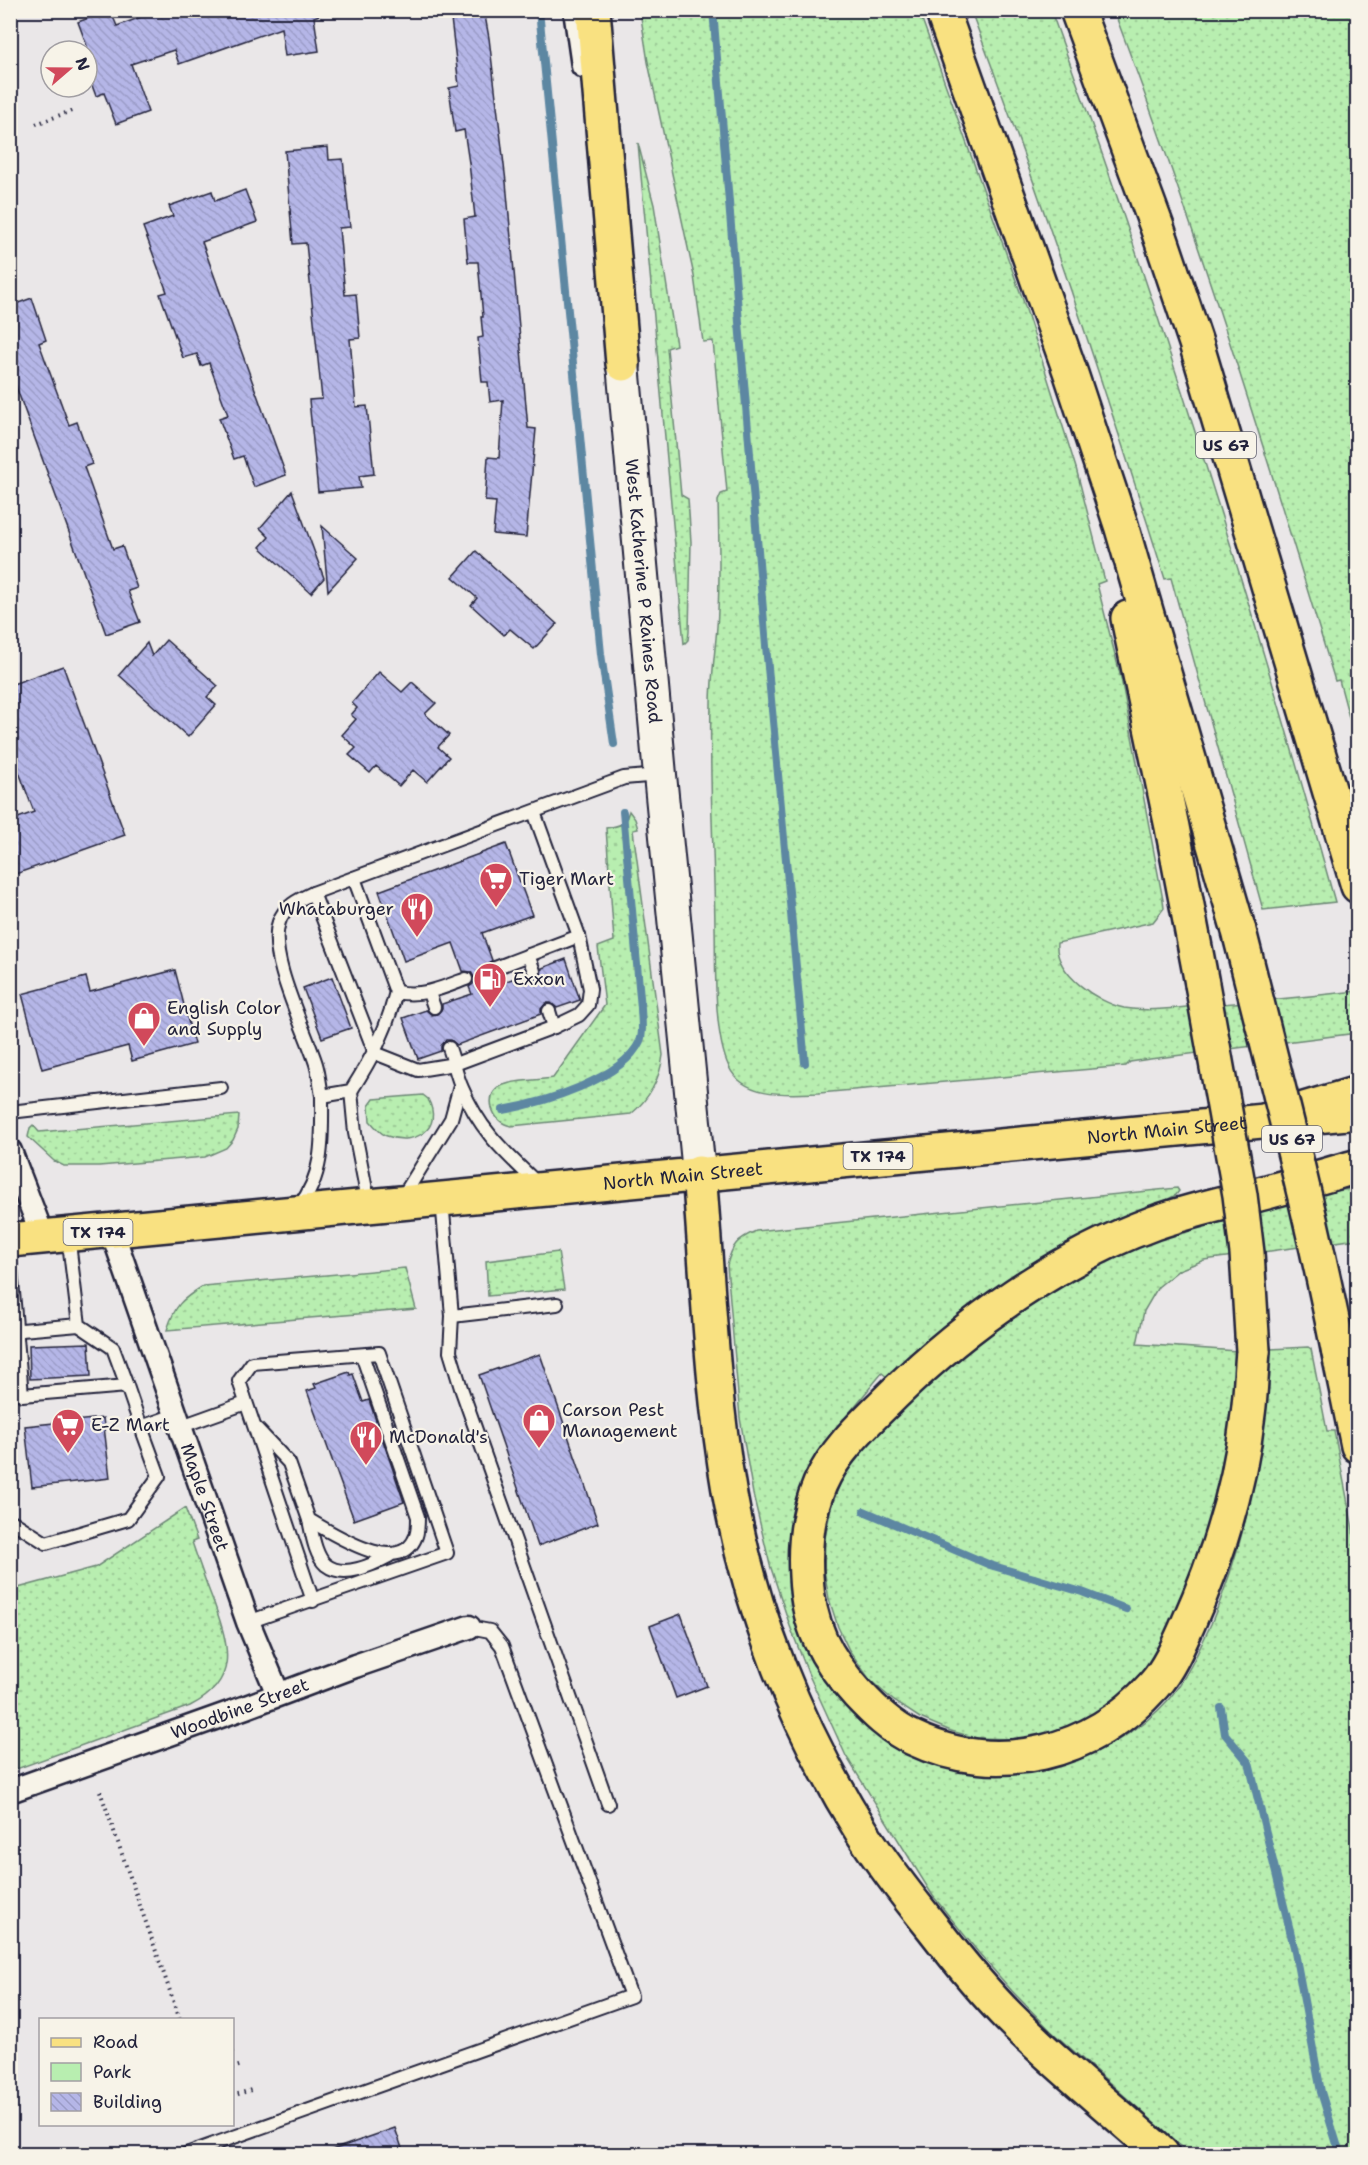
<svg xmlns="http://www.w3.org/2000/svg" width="1368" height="2165" viewBox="0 0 1368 2165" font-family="'Shantell Sans',sans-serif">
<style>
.green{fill:url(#green-dots);stroke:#6d8876;stroke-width:1.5}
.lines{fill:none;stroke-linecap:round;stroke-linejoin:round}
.stream{stroke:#5d87a2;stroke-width:8}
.building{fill:url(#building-back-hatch);stroke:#22223b;stroke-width:1.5}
.lane-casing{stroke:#22223b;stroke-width:16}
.street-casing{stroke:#22223b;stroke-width:27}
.secondary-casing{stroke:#22223b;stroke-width:36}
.primary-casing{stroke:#22223b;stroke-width:38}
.highway-casing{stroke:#22223b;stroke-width:38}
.path{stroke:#22223b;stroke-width:4;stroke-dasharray:1.5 4.5;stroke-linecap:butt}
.lane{stroke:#f7f3e8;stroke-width:12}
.street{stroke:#f7f3e8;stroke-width:22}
.secondary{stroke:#f7f3e8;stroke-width:32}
.primary{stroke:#f9e181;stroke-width:33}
.highway{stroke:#f9e181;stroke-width:33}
.highway-bridge-casing{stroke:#22223b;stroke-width:38;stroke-linecap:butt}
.highway-bridge{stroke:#f9e181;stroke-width:33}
.labels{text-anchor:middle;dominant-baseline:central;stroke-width:4.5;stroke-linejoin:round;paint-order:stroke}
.shield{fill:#f7f3e8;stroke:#62616f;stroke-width:1.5}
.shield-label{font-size:16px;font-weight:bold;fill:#22223b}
.street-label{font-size:18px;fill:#22223b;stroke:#f7f3e8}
.poi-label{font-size:18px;fill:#22223b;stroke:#f7f3e8;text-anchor:start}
</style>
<defs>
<pattern id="green-dots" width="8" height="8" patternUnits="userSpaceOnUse" patternTransform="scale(1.5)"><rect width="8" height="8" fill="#b8eeb0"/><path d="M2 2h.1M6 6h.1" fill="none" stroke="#9ecc98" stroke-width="1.8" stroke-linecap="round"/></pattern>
<pattern id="building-back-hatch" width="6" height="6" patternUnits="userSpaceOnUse" patternTransform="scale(1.5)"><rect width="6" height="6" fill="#b5b6e7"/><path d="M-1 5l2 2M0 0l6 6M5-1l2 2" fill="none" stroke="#9b9cc7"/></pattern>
</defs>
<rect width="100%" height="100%" fill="#eae7e8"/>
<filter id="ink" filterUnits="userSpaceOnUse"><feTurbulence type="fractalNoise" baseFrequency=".0167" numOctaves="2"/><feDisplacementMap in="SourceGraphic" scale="12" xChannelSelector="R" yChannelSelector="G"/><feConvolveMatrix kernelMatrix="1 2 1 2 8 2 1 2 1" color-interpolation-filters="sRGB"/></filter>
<g filter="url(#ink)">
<g class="green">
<path d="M640,11H919L1023,300L1076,468L1105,581L1097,584L1121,678L1163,900L1164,908L1153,922L1057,943C1054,973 1098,1003 1124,1008C1148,1012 1174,1008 1198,1006C1251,1002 1304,997 1357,991V1033L1150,1059L1130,1062L1126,1066L819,1093C790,1094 744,1099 729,1067C713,1034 716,964 715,927C714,853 709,779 711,705C711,673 717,641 718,610C720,574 719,537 718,501L721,494L727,492L713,341L703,342L694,276L648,62Z"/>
<path d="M971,11H1051C1158,303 1252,602 1335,902L1263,910L1171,578L1165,579C1105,388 1042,198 971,11Z"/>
<path d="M1114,11H1357V747L1339,680L1335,681C1267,455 1197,231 1114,11Z"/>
<polygon points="638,143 654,205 676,345 667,348 681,495 688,499 691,542 689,632 688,640 684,644"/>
<path d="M629,811L635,819L638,829L633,830L663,1055C660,1079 649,1099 631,1114L511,1126C501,1124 495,1118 492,1108C484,1076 532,1082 553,1078L605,1005L598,947L614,941L606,828C620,826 625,825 629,811Z"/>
<path d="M423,1095L428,1099C444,1129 415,1146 387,1136C380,1134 375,1126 370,1121L369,1106L374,1099Z"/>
<polygon points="239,1115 238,1129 233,1140 226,1148 205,1157 99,1166 64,1166 54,1161 28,1137 30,1128 33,1125 39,1132"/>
<path d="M1177,1188L1179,1191L1176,1195C1155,1207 1130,1213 1108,1223C1039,1257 974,1297 917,1349C907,1358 896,1367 887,1377L882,1373L827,1440L816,1458L802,1492L844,1698L1044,1769C1091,1757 1136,1737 1169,1699C1188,1676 1199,1650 1211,1624C1238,1560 1254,1494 1264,1426C1267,1401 1271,1375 1271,1349L1308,1347L1311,1349L1327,1431H1334L1357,1550V2154H1190L1051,2031L1012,1991L978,1952L933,1896L846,1756L808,1673L790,1626L770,1565L753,1494L740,1418L727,1265C732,1245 737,1239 756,1231Z"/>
<polygon points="1357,1188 1357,1239 1204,1260 1179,1270 1158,1287 1144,1311 1137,1344 1237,1351 1234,1403 1221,1489 1199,1568 1158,1660 1121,1699 1068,1730 1037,1737 1012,1739 977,1738 951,1731 920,1718 894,1701 870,1680 849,1650 838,1627 829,1599 824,1569 825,1538 831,1507 845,1471 860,1449 910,1393 1064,1277 1220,1213 1272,1200"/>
<polygon points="558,1252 564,1289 488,1296 486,1261"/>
<path d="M405,1268L416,1309L167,1330C175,1305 181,1300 203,1286Z"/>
<path d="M185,1508L197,1540L192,1542C199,1563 206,1583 214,1603C229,1646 240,1681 190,1706L11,1771V1570L18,1588L96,1567Z"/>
</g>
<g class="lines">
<g class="stream">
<polyline points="539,10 601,654 614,744"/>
<polyline points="713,10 766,646 805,1063"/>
<path d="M503,1110C542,1103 623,1079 640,1041C644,1033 641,1017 641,1008L623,812"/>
<polyline points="864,1511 990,1565 1082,1592 1126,1609"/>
<polyline points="1221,1708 1225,1734 1249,1763 1294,1947 1321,2092 1340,2154"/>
</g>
</g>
<g class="building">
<polygon points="110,10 117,26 160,10 321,10 322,14 314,17 319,51 285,56 281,28 179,64 174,50 131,64 148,112 116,124 104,93 96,96 87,72 87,46 78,22"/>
<polygon points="450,10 484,10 489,38 506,182 528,428 536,429 526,537 493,534 496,502 485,501 488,457 499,458 503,400 490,402 488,382 482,382 478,338 483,337 481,317 483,317 478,262 468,262 464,219 475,217 469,163 464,130 455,132 449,88 459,86"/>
<polygon points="328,147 329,160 343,159 350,227 339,228 345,295 356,294 360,338 350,339 356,407 367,406 374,474 359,476 361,488 318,492 309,400 322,399 306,243 293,244 285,151"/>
<polygon points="245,190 257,222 202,242 286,475 254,487 243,456 234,459 219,418 228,415 209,363 201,366 197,354 183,358 160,294 167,292 143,227 173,216 169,206 212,191 215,201"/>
<polygon points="32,298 46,340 39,343 69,425 77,422 92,464 84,467 113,549 122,546 137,588 128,591 140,622 106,634 10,370 10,306"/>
<polygon points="292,491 324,578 311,593 260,547 269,537 260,528"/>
<polygon points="322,526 358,558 328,591"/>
<polygon points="476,551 557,624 534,649 510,629 504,635 471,605 477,598 453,577"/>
<polygon points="166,640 218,686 207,697 216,705 188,737 119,675 147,643 152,656"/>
<polygon points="63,666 125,835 10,876 10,821 34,812 10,748 10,685"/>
<polygon points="379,672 402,692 412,682 436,703 425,714 449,735 438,747 449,757 427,782 413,770 399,786 376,766 370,773 349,755 356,748 342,735 356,719 351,715 357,708 352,703"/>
<polygon points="506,844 532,915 482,933 492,960 487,966 488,971 493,976 498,976 501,983 526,974 529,978 536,979 541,976 542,968 566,959 580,1000 557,1008 551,1003 546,1003 541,1009 541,1014 457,1045 451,1040 446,1040 441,1046 441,1051 418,1059 403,1018 426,1010 432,1015 437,1014 442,1009 442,1004 472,994 469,987 473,984 474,977 471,972 463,971 453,943 404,961 379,891"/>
<polygon points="175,970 194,1044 132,1061 128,1046 42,1069 22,994 86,977 90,992"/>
<polygon points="332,977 351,1028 322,1038 303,988"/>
<polygon points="89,1343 91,1376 30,1379 29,1345"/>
<polygon points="540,1354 598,1523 538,1546 479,1375"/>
<polygon points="349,1372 350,1375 353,1374 363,1402 369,1400 404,1502 354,1520 307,1391 316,1388 314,1384"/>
<polygon points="103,1418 110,1478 32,1487 25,1426"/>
<polygon points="681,1614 707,1686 676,1698 650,1626"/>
<polygon points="395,2128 404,2154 330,2154 329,2151"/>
</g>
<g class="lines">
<defs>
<g id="lane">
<polyline points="354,878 396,992"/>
<polyline points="313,893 375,1053 418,1070 455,1064 554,1027 579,1015 588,1005 590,989 579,936"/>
<polyline points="528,955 534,971"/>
<polyline points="495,968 579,936 534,812"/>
<path d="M466,979C442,988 423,997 396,992C386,1032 373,1056 351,1091L322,1096C320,1085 319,1074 316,1064C305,1029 267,956 279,922C284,906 300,899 313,893L624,778L659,775"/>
<polyline points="429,993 434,1007"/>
<polyline points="549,1011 554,1027"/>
<path d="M449,1048C454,1061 456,1075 462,1088C481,1133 506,1153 540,1186"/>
<polyline points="351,1091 355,1133 369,1205"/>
<polyline points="10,1112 221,1088"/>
<polyline points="402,1198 451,1119 460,1086"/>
<polyline points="442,1200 452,1316 557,1304"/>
<path d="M299,1206C325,1175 322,1134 322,1096"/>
<polyline points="68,1235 79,1325 113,1348 127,1386"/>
<polyline points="10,1258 22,1395 127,1386 141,1427 175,1415"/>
<polyline points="452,1316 450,1352 461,1388 608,1804"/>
<polyline points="10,1331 79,1325"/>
<polyline points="179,1427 246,1403"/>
<path d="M257,1429L289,1463L309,1520C333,1533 400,1579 416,1536C418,1531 418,1523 418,1517L362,1355"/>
<polyline points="10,1520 46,1543 128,1519 159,1476 141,1427"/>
<path d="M309,1520C312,1533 315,1556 326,1565C344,1579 372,1565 389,1556"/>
<polyline points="248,1622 447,1553 379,1353 252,1363 239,1381 313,1601"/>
<polyline points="186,2154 631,1996 502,1646 490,1631 469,1627"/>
</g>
<g id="street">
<polyline points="575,10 583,66"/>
<polyline points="10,1151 43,1237"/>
<path id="s1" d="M112,1231L248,1622L278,1694"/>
<path id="s2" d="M10,1791L246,1707L355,1666L469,1627"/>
</g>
<g id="secondary">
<path id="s3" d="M623,364L660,775L699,1173"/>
</g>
<g id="primary">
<path id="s4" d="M10,1240L1358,1112"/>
</g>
<g id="highway">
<polyline points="593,10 623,364"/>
<polyline points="942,10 1071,374 1121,525 1239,931"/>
<polyline points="1077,10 1157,227 1196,343 1358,886"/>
<polyline points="1128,618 1172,827 1202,984"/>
<polyline points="1264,1121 1358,1093"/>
<path d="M699,1173C708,1279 711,1386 729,1490C750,1611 797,1728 862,1832C883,1865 908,1897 933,1928C957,1959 982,1990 1010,2018C1058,2066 1112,2109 1162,2154"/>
<polyline points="1338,1349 1358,1446"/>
<path d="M1253,1351C1251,1372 1251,1393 1248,1414C1240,1486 1218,1557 1188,1624C1179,1644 1169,1668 1154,1685C1093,1754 997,1778 913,1738C891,1728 874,1711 858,1694C825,1658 808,1625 806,1576C804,1543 807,1514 820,1484C836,1448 867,1421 894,1394C967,1323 1058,1258 1154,1223C1191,1210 1229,1202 1267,1192C1297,1184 1327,1175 1358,1166"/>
</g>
</defs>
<use href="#lane" class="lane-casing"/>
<use href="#street" class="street-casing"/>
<use href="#secondary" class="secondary-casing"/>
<use href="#primary" class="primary-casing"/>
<use href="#highway" class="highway-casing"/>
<g class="path">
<polyline points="36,124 74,110"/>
<polyline points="100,1791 180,2020"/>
<polyline points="232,2051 237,2049"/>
<polyline points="232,2068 242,2065"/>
<polyline points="232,2096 251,2090"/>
</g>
<use href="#lane" class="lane"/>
<use href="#street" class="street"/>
<use href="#secondary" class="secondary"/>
<use href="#primary" class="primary"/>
<use href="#highway" class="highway"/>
<defs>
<g id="highway-bridge">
<path d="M1239,931C1274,1070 1310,1208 1338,1349"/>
<polyline points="1202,984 1240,1195 1247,1253 1253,1351"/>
</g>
</defs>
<use href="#highway-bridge" class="highway-bridge-casing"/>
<use href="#highway-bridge" class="highway-bridge"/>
</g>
</g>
<defs>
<symbol id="supermarket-pin" viewBox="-11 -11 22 30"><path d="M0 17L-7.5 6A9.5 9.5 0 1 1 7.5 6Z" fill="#d1495b" stroke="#f7f3e8"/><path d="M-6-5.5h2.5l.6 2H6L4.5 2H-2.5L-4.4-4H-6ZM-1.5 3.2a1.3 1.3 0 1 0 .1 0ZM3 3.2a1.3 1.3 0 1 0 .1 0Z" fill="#fff"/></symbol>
<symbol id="restaurant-pin" viewBox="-11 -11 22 30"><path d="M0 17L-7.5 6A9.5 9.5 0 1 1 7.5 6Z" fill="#d1495b" stroke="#f7f3e8"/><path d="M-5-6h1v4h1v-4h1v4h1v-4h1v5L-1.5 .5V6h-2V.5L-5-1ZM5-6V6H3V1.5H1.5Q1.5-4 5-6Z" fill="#fff"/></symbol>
<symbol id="fuel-pin" viewBox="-11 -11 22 30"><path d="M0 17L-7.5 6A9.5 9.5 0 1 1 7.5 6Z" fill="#d1495b" stroke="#f7f3e8"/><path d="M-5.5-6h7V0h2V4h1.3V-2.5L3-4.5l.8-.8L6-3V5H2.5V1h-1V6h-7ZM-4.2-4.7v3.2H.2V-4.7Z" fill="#fff"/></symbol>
<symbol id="shop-pin" viewBox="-11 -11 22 30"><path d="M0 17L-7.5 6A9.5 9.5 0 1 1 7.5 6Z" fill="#d1495b" stroke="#f7f3e8"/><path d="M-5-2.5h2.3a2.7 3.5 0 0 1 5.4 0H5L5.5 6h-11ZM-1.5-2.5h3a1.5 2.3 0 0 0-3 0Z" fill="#fff"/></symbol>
</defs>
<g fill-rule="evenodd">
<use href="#supermarket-pin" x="477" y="860" width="38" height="52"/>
<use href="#restaurant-pin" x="398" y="890" width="38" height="52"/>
<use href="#fuel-pin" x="471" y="960" width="38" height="52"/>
<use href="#shop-pin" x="125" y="999" width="38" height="52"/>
<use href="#shop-pin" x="520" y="1401" width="38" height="52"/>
<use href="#supermarket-pin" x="49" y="1406" width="38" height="52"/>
<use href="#restaurant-pin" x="347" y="1418" width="38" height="52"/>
</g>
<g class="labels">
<g class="shield">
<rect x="1196" y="432" width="60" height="26" rx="4.5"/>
<rect x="1262" y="1126" width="60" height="26" rx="4.5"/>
<rect x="843.5" y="1143" width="69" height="26" rx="4.5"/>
<rect x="63.5" y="1219" width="69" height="26" rx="4.5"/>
</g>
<g class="shield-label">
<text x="1226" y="445">US 67</text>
<text x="1292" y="1139">US 67</text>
<text x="878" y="1156">TX 174</text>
<text x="98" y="1232">TX 174</text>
</g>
<g class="street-label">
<text stroke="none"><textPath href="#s3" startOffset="228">West Katherine P Raines Road</textPath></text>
<text stroke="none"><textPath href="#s4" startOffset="1162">North Main Street</textPath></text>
<text stroke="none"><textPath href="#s4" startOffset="676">North Main Street</textPath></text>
<text stroke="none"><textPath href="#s1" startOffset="282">Maple Street</textPath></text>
<text stroke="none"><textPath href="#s2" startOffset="244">Woodbine Street</textPath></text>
</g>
<g class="poi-label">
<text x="519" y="879">Tiger Mart</text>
<text x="394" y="909" text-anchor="end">Whataburger</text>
<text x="513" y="979">Exxon</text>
<text x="167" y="1008">English Color<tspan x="167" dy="21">and Supply</tspan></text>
<text x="562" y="1410">Carson Pest<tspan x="562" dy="21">Management</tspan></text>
<text x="91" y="1425">E-Z Mart</text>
<text x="389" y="1437">McDonald's</text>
</g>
</g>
<rect width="1368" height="2165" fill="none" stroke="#f7f3e8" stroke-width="36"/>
<rect x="18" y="18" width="1332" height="2129" fill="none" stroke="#22223b" stroke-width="2" filter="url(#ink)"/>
<rect x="39" y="2018" width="195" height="108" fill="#f7f3e8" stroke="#a29fa3" stroke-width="1.5"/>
<rect x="51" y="2038" width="30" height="9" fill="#f9e181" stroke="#a29fa3" stroke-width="1.5"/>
<text x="93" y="2048" font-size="18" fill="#22223b">Road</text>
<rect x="51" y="2063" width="30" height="18" fill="#b8eeb0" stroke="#a29fa3" stroke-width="1.5"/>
<text x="93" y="2078" font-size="18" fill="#22223b">Park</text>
<rect x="51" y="2093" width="30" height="18" fill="url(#building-back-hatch)" stroke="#a29fa3" stroke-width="1.5"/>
<text x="93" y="2108" font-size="18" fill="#22223b">Building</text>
<g transform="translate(69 69) rotate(70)"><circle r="28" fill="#f7f3e8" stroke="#a29fa3" stroke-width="1.5"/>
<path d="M0-4.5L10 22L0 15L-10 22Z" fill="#d1495b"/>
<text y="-9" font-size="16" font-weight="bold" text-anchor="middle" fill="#22223b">N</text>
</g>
</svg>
